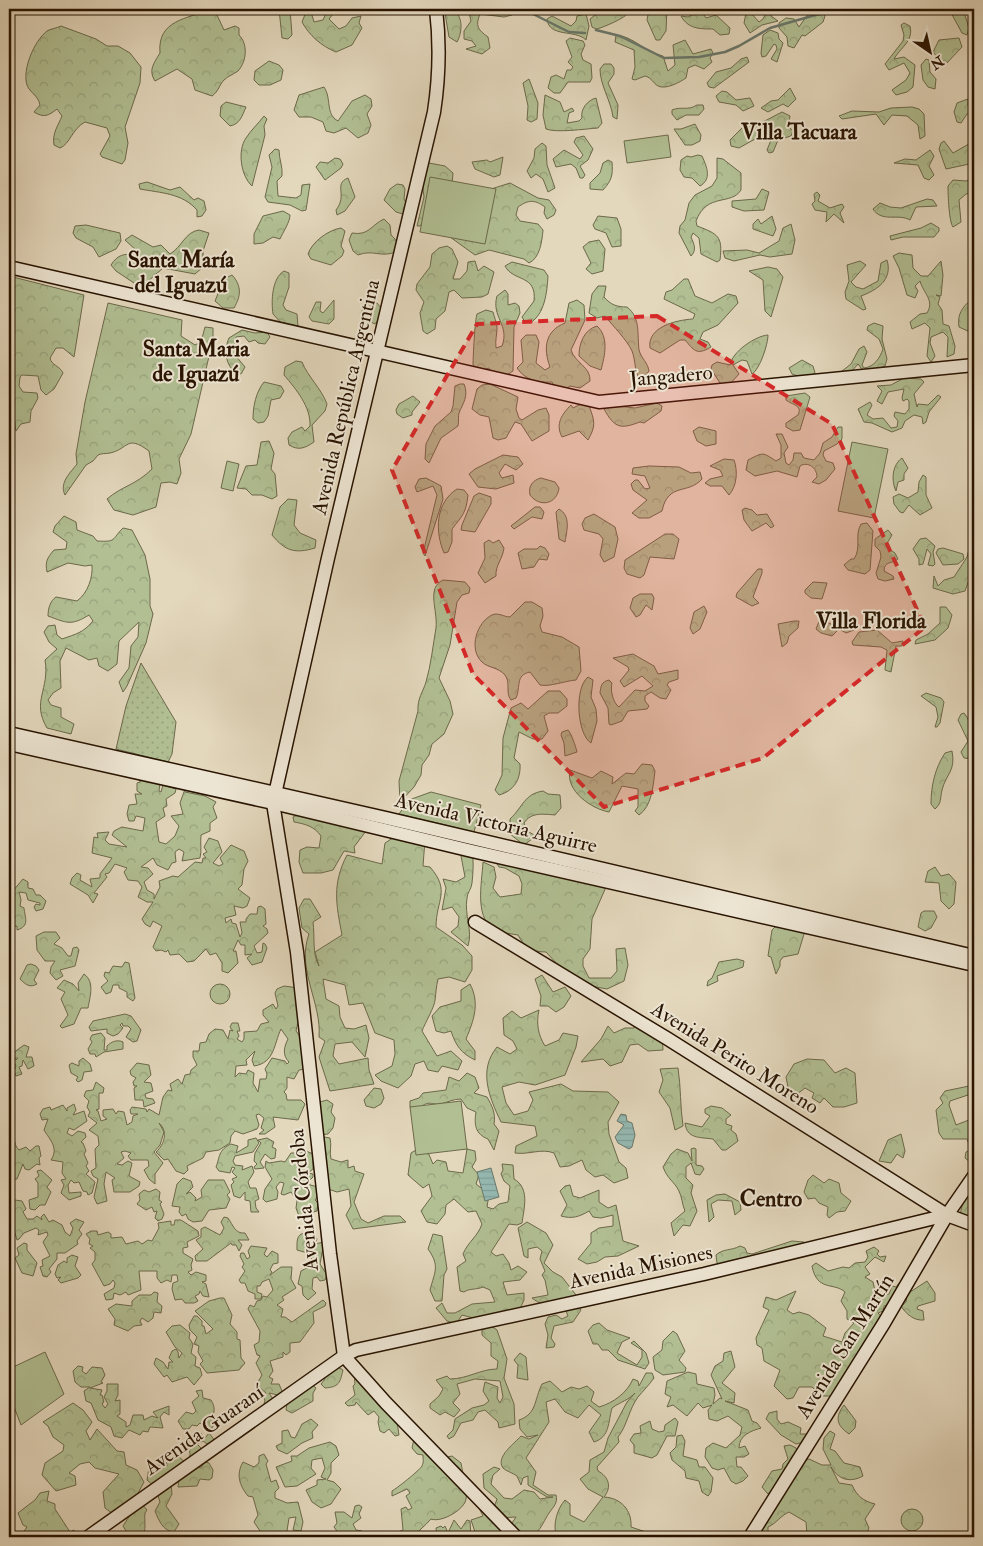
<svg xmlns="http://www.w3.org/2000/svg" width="983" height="1546" viewBox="0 0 983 1546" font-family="'IM FELL Double Pica',serif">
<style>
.grass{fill:url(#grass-dots);stroke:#6c694a}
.forest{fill:url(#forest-crowns);stroke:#6c694a;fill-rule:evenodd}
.park{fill:#b1bf93;stroke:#6c694a}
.water{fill:url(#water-rules);stroke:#69776b}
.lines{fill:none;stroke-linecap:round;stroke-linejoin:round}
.stream{stroke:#69776b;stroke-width:2.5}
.secondary-casing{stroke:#281300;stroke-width:15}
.secondary{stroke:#ede5d3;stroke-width:12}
.marked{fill:#d62828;fill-opacity:0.2;stroke:#d62828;stroke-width:4;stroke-dasharray:10 6;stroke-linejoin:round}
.labels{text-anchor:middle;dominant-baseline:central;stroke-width:4;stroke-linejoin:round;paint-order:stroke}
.street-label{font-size:21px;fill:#281300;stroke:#ede5d3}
.neighbourhood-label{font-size:22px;font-weight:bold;fill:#281300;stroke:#ede5d3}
</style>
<defs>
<pattern id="grass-dots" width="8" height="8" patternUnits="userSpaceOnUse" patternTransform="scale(1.25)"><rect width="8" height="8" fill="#b1bf93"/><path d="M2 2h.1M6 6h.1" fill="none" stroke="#98a37d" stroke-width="1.8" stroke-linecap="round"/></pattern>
<pattern id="forest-crowns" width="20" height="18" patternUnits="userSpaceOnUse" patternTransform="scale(1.25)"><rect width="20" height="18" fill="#b1bf93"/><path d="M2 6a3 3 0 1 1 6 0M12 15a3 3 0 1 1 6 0" fill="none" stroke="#98a37d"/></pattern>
<pattern id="water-rules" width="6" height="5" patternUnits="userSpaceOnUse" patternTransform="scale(1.25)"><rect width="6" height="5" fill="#95b9b2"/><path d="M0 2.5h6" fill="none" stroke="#809e97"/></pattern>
</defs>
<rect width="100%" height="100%" fill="#e3d7bc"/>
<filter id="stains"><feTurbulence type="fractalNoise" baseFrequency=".004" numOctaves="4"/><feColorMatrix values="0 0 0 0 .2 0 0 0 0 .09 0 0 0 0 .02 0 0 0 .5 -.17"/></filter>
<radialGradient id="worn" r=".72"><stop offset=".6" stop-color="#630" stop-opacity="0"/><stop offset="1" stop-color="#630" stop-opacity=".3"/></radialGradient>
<polygon class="grass" points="141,663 176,722 172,754 168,762 116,749 126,706"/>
<g class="forest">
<path d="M211,9H221L217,15L224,30L235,26L239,28V35C248,44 247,61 238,71C234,74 228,76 224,80C219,85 219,91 212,96L195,90L192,79L177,69L155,81C148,70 154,63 160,53C157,20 187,19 211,9Z"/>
<polygon points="279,9 290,9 292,35 288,39 282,38"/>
<path d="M328,9H337L329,19L339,29L346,26L352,18L361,16L359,23L362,28L352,45L336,52C321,46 309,35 302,22L306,12H311L314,22L323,20Z"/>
<path d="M452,9C463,15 463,31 457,42L449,37L445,13Z"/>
<path d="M468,9H512V15L504,17L480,14C475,26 478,30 488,37L490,48L482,54L466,49L476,46L472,41L464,39V31L471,21Z"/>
<path d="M603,9L626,12L627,14C625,18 600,29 596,29L592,27L590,19Z"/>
<polygon points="649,9 667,9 666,31 660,40 656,40 647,20"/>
<polygon points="768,9 776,9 771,16 778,21 762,25 750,33 744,23 746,13 751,13 759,22 763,19"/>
<polygon points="949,9 963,9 969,28 967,35 962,33"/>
<polygon points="810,11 821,11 825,16 823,22 805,36 802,35 794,48 788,46 787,37 779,28 779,23 786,18 794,19 799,27"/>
<path d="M697,12H702L706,18L716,15L730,28L729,34L720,35L713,29C700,29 688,29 681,16L688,17Z"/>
<path d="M586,14L589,26L586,40C575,29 549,38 547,19L552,16L571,26L576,21L577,16Z"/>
<path d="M904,23L910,26C914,41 900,48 894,59L904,57L915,65L913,87L907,92L896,95L892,90L906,80L910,73L904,63L889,70L885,64L903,41L904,35L901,25Z"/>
<path d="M61,26L96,39L107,46H118L130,53L141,67L140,83L125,127L128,143L125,160L122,164L102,157L100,154L110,136L107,128L85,122C72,129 70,144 60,148L54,145C52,133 58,126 62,116L57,109C48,116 44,118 34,112L40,105C38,95 30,93 27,85C22,70 34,41 47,31C50,29 57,28 61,26Z"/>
<polygon points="770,30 778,33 779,39 783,43 777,62 771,59 777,49 776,45 774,44 766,56 762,57 761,53 763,35"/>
<path d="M616,35C633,36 646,53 663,56L668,71L675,65L673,45L685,40L693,54L711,49L713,53L710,58L712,62L704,69L695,65L688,68L686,78C680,82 666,90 658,86C653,83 652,78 645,76L635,80L632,79L635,67L634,50L615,42Z"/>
<polygon points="570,38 583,41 585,45 581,54 583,60 591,64 592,78 590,82 568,82 560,93 554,93 548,88 551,77 556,75 564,79 567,70 571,70 573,67 568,62 572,57 566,41"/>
<polygon points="959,38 962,47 944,66 933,52 939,40"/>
<polygon points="747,57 749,62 714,88 709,87 707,83 716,72 731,68 741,59"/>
<polygon points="926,59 929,60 930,72 936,79 935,89 928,87 923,80 921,65"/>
<polygon points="269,61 279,65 283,70 281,80 270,85 259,85 254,80 255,71"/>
<path d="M604,64H611L614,68V74L608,83L618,105L617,119L613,117C611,101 600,85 600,69Z"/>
<polygon points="529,79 538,103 537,119 531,122 527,120 528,106 523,83"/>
<path d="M324,87C332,99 325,114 338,121L352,101L365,95L371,99L372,106L367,114L371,125L368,133L358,138L346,128L334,133L326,131L323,122L311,117H299L294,110L299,95Z"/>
<polygon points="790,88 796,99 788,107 783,104 768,112 761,108 771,101 778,100"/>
<polygon points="722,91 727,92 736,100 750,98 754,106 743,111 736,105 719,102 716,96"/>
<path d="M545,95L560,102L564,112L572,108L574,111L569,113L567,123L579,121L582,118C580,109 588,100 596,98L602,123L598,128C585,129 556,133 546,129L543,115Z"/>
<polygon points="968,99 968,105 974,108 974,112 967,114 961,123 957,122 954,112 957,103"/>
<path d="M226,102L246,107C242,116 240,124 230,126L220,116L221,106Z"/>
<path d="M697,105H703L704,109L699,115H686L677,120L672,114V110C681,106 688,111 697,105Z"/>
<polygon points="912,107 919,109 924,114 925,136 920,139 918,125 907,116 892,115 884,125 876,114 842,119 839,116 852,111 879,112 891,108"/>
<polygon points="782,112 790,116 788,126 793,131 791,136 778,140 773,152 769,153 767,150 771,140 769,136 755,139 739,148 731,146 730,140 745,125 761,123"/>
<path d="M264,116L267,119L264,126L265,135L252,186C241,176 237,151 246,138C251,130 258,124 264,116Z"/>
<polygon points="695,124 701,135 700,141 692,145 685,145 674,129 681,129"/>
<polygon points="584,136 593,149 588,160 580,166 585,175 583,178 580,178 576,168 571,164 556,167 553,159 564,150 580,159 583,155 574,142 576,138"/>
<polygon points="944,141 953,153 974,141 974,163 946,169 939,149 941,143"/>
<polygon points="542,143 546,146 547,165 555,188 548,192 543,179 536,174 531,178 527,171 534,158 535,149"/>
<path d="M275,149L279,150C279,159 283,167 282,176L277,181L278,196L296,198L301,195L302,185L310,184L306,210L302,211L290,205L268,202L265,197L272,167L269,155Z"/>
<polygon points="930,150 934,156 929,166 934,175 929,180 924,178 918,165 894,163 905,159 916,160"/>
<path d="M698,155L702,156C707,167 712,179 700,186L692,178L684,177L680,170L681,160L687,156L691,157Z"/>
<polygon points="503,157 500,175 494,177 475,169 472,162 487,160 490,162"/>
<polygon points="335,158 340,159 343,164 341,168 325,180 316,167 320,162 328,163"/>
<path d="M717,158L723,159L741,173V190C731,206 707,192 696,221L697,226C718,234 723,236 720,260L717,262L701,254L699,238L693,233L691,237C694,244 697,250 691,256L679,233L680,226L685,220L689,203L695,195L712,186L717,178Z"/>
<path d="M608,160L612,162C613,175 612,180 603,190L590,189V183L600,173L603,163Z"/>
<polygon points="429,163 445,166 453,173 452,185 420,226 417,226 424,197 422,181"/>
<path d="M348,178L355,197L345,211L337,215L336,210C348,195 333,184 348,178Z"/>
<path d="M974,178V192L966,194L959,200L961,222L953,227C949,222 948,195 948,186L953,180L966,181Z"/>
<path d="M147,182L170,190L180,187L194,200L198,198L204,201L206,210L202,216L197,217V210C182,193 161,193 140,189L139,184Z"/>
<path d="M510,183L538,198L549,200L556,210L554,215L547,219L544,213L545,207C534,199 528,200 518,207L516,215L520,221L538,224L543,230C542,241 540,258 529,263L524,259L489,250L475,255L450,237L488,190Z"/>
<polygon points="397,184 403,185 405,189 404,199 408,207 403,214 396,212 384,200 390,189"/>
<polygon points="762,189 769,192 764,210 744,211 732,207 732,201 756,199"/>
<polygon points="817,192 820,195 818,201 830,208 842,204 844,207 840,213 844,223 834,214 826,222 827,212 815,210 812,204 815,201 814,194"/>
<path d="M927,199L933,200L937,206L916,207L910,220C898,213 882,223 873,209L880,203L890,207L901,208Z"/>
<path d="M283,211L290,215C290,222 283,232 280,239L273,237L263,243L254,244V234L263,216Z"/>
<polygon points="598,216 617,218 621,229 621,246 612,247 606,233 595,229 593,225"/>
<polygon points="772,216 776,229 773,236 753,229 753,224 758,219 761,224"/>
<path d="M384,219L390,225L391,235C398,241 398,244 395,252C381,258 373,249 358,255L353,251L349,240L352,233C369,236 371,225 384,219Z"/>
<polygon points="931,223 939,228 939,231 934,237 903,237 891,240 890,236 921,228"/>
<polygon points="791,224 795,240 792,254 770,257 760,255 734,261 725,258 723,251 747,250 759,253 779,241 783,228"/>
<polygon points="86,225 120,233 121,241 116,249 99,257 93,247 76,238 73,233 75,226"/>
<path d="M341,228L345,231L341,246L344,251L342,256L331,265L311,259L308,254C312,242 328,230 341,228Z"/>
<path d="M199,230L209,233L203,251V267L195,274L163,268L146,283L137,285L116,271L111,265C118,254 124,254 136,254V250L125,240L132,235L153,247L161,245L170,254C182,247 185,232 199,230Z"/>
<polygon points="599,240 605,249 603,271 592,274 586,269 591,263 583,247 589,242"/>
<polygon points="447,246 452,249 458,262 453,279 460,279 467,271 468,262 475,261 478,271 484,266 494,272 488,294 482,297 462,298 454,290 449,292 445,311 436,319 435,329 427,334 423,331 420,313 424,302 416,290 417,284 430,267 432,254 439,248"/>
<path d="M899,253L912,255L913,268L921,276H928L941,261L943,275L941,296L936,295L940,297L938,304L942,310L943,324L949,326L955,346L954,354L947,357L948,337L943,332L931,337L930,343L935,356L931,362L927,356L930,328L925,323L912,329L910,322L920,314L927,313C935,300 923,293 920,281L915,286L918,291L915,298L907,295L899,268L893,256Z"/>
<path d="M887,260C893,280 877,290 861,296L866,309L863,310L846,299L845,292L849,281L847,265L860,261L866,265L851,282L856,287L863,289L878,281L881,263Z"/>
<path d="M512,262L544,270L548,276C547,292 545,314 530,323L525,322L522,317L534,301C537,274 513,282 505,266Z"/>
<polygon points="768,267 777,269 783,277 771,317 765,311 763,280 749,271"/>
<path d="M284,271L289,273V287L283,305L286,310L297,314L298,326L283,325L273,314C271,301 272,278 284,271Z"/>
<path d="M232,275C242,286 241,296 234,308H223L215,301L224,279Z"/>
<path d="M9,276L84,295L74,357L63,348H56L50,358C51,365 60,366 63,373L54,389L46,395L41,390L38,376L22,375L20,377L19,386L23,392L37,393L38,398L31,411L30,422L21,424L16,431L14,418L11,419L9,424Z"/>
<path d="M684,279H688L695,296L712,303L728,294L736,296L738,303L718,325L703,332L700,339L708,342L711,347C696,356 694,350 685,340H680L660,353L650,348C647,327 676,320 693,319L695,314L664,299L666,292L672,290Z"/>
<path d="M598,286H606L604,297C611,305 617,307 627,307C641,318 637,334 639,350C641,358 648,363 649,371L641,381C634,373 636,361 632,351C627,340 613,326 605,316L597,318L589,313L592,294Z"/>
<path d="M505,290L508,294V305L515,303L519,306L520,313L514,327L513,371L507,375L491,373L489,368L480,371L473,365C473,357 475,319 477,314L486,310L493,312C494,317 497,322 497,328C497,335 495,340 496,348L502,346C510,325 491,317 497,296Z"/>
<polygon points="334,300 334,319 329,324 312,321 309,317 316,302 321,302 320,311 323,313"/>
<path d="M577,300L584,305L585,320L571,350C575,363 591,367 590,381L580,388L570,386L564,391L554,386L552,382C538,383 525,380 517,368L523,362L521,340L526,335H536L539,342L536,363L545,370L550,367C543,348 545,331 565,323L569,303Z"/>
<path d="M971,300L974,301V324L970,332L959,327C957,315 962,307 971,300Z"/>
<path d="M108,303L182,320L181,336L195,345L201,342L205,327L213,328V339L191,434L179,459L181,473L177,484L170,482L161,483L156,507L133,515L114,510L107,499C122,486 136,485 152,469L149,451C126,434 129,449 110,453C105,454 102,453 98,455L93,461L86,465L65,495C59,483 70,473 77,464L76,454L85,402Z"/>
<polygon points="377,303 381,308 379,319 375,324 365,319 361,313 363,309"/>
<path d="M874,323L883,326L882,339L887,359L885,366L872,371L864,372L858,364L851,372L837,375L851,364L859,349L864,346L867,352L862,365L864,368C874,367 880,358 883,349L879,339L867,330L868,326Z"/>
<path d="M597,326C609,337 605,355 601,370L590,366L579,356C579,343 584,330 597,326Z"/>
<path d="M242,330L255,333L267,332L270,337L265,344L258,343L255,340L249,342L244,336L236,337L235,355L245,367L241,374C226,371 223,351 229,338Z"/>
<path d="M768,335C768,344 760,369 752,374L747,361L742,360L733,365L739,374L730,384L722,386L711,369L712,365L717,362L730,365C732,352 755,336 768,335Z"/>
<path d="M802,360L813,366L815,373C809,378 799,377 792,374L789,368Z"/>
<path d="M296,361L302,362C308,377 321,388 327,404L325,411L312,425L314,442C305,448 299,451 289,445L288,438L292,432L302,427L305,431L310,426C311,407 296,389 284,375L285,367Z"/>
<polygon points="904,378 921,379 924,382 914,394 917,407 918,404 928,405 938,395 941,397 929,412 926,422 923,424 922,417 914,415 905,421 902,428 892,432 872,423 864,422 858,409 870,402 872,405 867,415 873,419 883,418 891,428 897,427 898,421 894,416 895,412 905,414 909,409 909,401 907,399 903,401 902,398 904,389 888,392 882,404 877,401 882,391 877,386 891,385"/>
<path d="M264,382L281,386L284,391L280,398L271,400L268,416L264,422L258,423L253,419C253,406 256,392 264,382Z"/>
<path d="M460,384H464C469,396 463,403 459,413C458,416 459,421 458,426L441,438L429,463L425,459L426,444L435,426L451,412L453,406L455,386Z"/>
<polygon points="490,384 518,397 516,409 519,418 522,420 538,410 546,408 549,415 549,431 532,441 521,424 515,422 506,438 498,440 493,438 489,417 480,415 472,409 477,389 482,385"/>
<path d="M805,393L810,397L800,430L793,431L786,427V423L798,415C803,405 792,405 786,400V396Z"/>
<polygon points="413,396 420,402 412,412 412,415 403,418 397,414 396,410 399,404"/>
<path d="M657,403L662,406L661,411L644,423L640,422C621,429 615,429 604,409L609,405L635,408Z"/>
<path d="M581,404L589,406C595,421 596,426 588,440L579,431L562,437C555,424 562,414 571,405L573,408Z"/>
<polygon points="699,427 716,431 716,444 706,446 697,441 693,431"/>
<path d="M838,427H842V439L837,444L824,451L823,455L826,461L833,463L835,469L826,480L819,484L812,482L817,477C817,468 808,461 800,466L797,477L777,471L755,476L746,470L748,460C764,452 762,452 776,461L781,458V445L776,434H782L788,447L784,453L786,463L789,465L793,460L794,453H801L804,458L814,460L820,453L823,443L832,437Z"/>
<polygon points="269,441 274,453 271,469 275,474 277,496 272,499 262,495 252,495 246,489 237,488 246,466 257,465 261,442"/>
<polygon points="503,455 518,457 523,464 516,470 505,464 499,473 502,478 513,475 514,483 496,489 478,487 469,474 475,469"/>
<path d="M902,458L908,468L904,474V480L898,482L896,491C891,481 892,465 902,458Z"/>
<path d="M724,459L734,460C738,471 737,486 729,495L722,486H710L705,483L710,479L723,476L720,470L710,466Z"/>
<path d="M649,466L679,467L691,473L700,472L702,479C688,495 668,482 662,511L649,518H639L632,513L647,500L633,490L631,484L635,480H638L645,489L650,488L645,476L632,474L633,468Z"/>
<polygon points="923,475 926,477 926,495 932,508 920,515 909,505 903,513 900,512 894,504 893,497 899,494 908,498 918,492 919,482"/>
<polygon points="426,478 441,486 443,499 425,556 423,553 437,495 433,486 417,492 415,487 419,479"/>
<path d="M541,478L555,482L559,488C557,504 540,508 530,495C528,486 533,480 541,478Z"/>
<path d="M457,489L464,490L468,495C466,513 463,515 452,529V542L448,552L444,553C435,532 435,503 457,489Z"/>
<polygon points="479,493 491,497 491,504 475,532 461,530 462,525 474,496"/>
<path d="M288,499L297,500L294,525L300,533L316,540L315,548C295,554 285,551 272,535L280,507Z"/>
<polygon points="535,507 540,507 544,512 542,519 532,517 514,529 511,526"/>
<polygon points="745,508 752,510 757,515 767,514 774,526 771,528 766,523 752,531 744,520 742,510"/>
<path d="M559,509C571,516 567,530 565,542L559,539L556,512Z"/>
<polygon points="594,514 615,527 618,539 614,557 604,562 600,555 603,539 599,534 584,530 582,524 585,518"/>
<path d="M64,516L76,522L77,530L93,536L97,541C117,542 111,540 123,528L132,530L145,555L150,579V606L153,614L146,643L127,686L123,692L119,682L129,668L131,646L138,637L139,622L119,641L117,664L108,671L99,666L97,658L89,660L66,648L60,661L61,688L53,693L48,700L51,705L61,708V717L74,724L71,734L47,728C31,701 50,690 45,660L57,649L49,642L44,632L48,626L55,625L57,635L62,639C76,634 83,633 93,621L89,615C71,626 67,623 48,616C48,609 50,601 56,597L77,601C88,593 93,577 92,565L85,566L68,563L47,572C45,562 47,558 54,550L66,549L67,542L53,532L55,526Z"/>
<path d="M867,523L873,531L870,570L865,574L848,570L844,565L851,559H854C862,547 854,536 861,524Z"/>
<path d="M888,530L892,535L886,545L887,548L895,553L898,559C892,564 884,561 884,571L893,576L894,579L885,581L878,579L876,573L881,557L880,551L875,546V539Z"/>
<polygon points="665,534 673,534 679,539 674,559 650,557 644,575 640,578 627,574 624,568 625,560"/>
<polygon points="920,539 926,538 935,546 933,552 935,564 933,566 928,565 931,554 927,549 923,564 919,565 919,559 913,549"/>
<path d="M489,540L493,543L499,540L504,548C503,558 495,566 496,576L485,583L478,573L485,558L484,543Z"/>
<polygon points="974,540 974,566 965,591 953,594 933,588 934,576 938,586 944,580 954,577 967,557 971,542"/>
<polygon points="540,546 545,548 549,554 547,560 539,559 534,567 522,569 518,553 524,549 537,549"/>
<polygon points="943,548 963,554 964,559 958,564 943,565 936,553 938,549"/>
<polygon points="758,569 762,569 762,573 753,597 759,603 752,606 736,597 737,593"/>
<path d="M443,580L465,582L470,588L469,593L462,595L457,602L450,645L439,678L450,701L453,714L444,734L432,744L429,755L422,765L421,775L414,787L400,802L399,781L418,711C417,699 423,692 426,682C431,665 433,645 436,628C438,610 426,588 443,580Z"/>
<polygon points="813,582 827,583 822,599 811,598 805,593 805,590"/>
<polygon points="640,594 652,594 654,598 652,610 646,605 640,615 636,617 630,608 633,598"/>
<path d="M525,602H532L542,608L543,616L540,626L542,632L562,637L579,647L581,671L576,680C564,681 550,687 540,685L530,672C515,675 521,687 516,698L511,700C505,693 511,683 505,675C498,667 488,668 482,662C468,649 477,622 492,615C498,612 504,617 510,617Z"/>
<polygon points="704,606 707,612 700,629 693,634 690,628 694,612"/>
<polygon points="940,607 946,607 952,615 948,628 935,640 915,644 916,640 928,634 940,623"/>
<polygon points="820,619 833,625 841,621 852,626 854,630 846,633 839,629 832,636 821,633 816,629"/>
<polygon points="794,621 799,621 798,628 789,636 787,643 782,647 778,624"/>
<polygon points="877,630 892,643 903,641 902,646 896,646 891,672 885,670 887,650 881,647 853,645 852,642 859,632"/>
<path d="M633,654L654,666L658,674L678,670V679L669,682L667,685L671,690L666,699L660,698L651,692L645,696V701L649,706L647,709L628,711L622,721L611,725L609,724L608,708L600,693C601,686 601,682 609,680L612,683C610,690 613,703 619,707L635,690L645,691L653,686L642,676L624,687L620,681L629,670L628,667L613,658Z"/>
<path d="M588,677L593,680L591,697L596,709L597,721L591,743C577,734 574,688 588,677Z"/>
<path d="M548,691H560L567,699V706L558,713H549L544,716L548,731L542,739H533L519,732L514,758L520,764C521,779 514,791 499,795L495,790L502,775L503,738L511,708L521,703L528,709Z"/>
<polygon points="926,693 941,698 944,702 940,723 937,727 935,727 938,717 936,707 921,696"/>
<path d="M964,713C973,723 977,748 973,759L964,758L961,752L968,741L958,720L961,714Z"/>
<path d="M568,730C571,733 576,747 577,752L565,756L564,743L561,735L562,732Z"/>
<path d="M952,751C956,771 946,774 942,790C940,798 942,803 935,809L931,804C931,786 935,768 945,753Z"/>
<path d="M642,764L652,765L655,771C653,786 652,806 639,815L635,811L638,807V789L622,786L609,812C592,809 565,791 570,770L592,778L601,771L613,777L612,784L626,773L634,774Z"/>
<path d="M139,776H161L159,791L161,792L163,785L176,789L175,793L166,799L167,806L163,808L165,816L156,822L159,842L166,844L175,836L179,826L171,816L183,814L180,803L185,789V792L205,796L216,802L213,807L217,818L210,823V831L201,835C200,843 202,850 200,858L182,861L184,852L179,849L175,852L176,862L172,863L168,870L157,865L153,858L141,867L148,868L153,874L144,882L147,890L154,894V899L160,887L159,881L173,876L178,877L195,862L202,863L203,858H206L203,854L207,852L204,847L209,838L218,841L222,852L213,863L219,866L223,864L220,858L231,845L244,851L248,861L244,869L242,885L238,889L250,898L247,906L243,908L234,906L236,915L225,918L226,923L231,919L232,923L236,924L240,937L242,933L240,922H246V919L250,914H257L258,907L261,906L265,909L266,924L263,926L267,929L268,933L254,946L257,953L262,952L263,943L265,944L267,948L262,962L252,965L247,958L252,954L245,955V945H241L238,940L233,951H236L238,963L228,973L222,971V963L216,953L210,955L206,949L194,961L187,962L179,954L170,955L168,950L166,952L161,950L156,951L153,947L162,926L153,921L150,927L145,924L142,919L153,902H147L138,897L142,887L138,881L128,880L124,872L127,868L115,864L109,873L105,874L107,877L94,893L98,894L93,903L88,895L70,884L72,878L77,873L81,875L80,880L92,887L90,879L100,878V874L112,858L92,853L94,837L98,838L97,833L109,832L105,840L109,844L127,847L112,835L114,831L122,827L143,831L145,818L136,816L134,821H129L127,814L129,805L137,804L135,794H142L137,791V783L140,782Z"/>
<path d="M543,791L548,794L560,795L561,808L555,815C543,814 531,812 524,823L527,831L536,836L524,845L510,834V819C523,807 524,794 543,791Z"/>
<path d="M301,813L366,831L354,847L355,853L344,851L333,870L321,873H303L299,862L300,850L307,847L319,848L321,836C314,826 305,824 294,822L293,817Z"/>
<path d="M396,836L425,840L423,866L430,867C451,891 436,900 436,927L462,945L472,956V970L465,982L449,977L438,979C436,987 436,993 435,1000C435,1006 425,1023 422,1031L437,1056L451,1051L462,1061L458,1070L442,1066L438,1072L428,1070L424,1061L415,1064L411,1076L398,1088L381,1081L375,1075L392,1066L395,1054L394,1040L375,1033L363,1003L349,1005L345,985L323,979L326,999L339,1006L340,1017L345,1028L354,1029L366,1025L369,1038L365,1057L352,1042L335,1044L333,1056L339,1064L368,1058L369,1070L374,1084L330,1091L319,1057L325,1041L319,1037C322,1003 296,969 309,934L302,928L299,908L304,899H310L321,917L313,922C315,937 312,954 319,966L315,952L342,935C336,904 332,884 347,855L382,864L385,843Z"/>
<path d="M472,851C474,861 473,873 472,883C472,888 467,893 467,898C464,915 473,930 468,946L451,932L458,926L459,917L452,907L442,910L446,888L443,879L456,882L465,877L461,856Z"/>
<path d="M492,856L606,887L592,919L590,949L583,959V966L589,978H611L617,971L616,949L625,948L628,965L624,981L607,989L585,985L572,973L559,966L546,952C532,952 524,947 518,935C512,934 504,933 498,931C473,922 482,883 483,862L494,867L496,877L493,888L500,897L521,894L522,884L519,876L505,868L499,867Z"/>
<polygon points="935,867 941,876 949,874 956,882 954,904 949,909 941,901 939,883 925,882 928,871"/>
<path d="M23,879L28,882V888L33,889L36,895H40L46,901L43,909L36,911L34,907L36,904L40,905V903L28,900L26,893L19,892L21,900L20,906L24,908C25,918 30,926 17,930V926L9,927V891L12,892Z"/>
<polygon points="924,911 934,911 937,917 931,928 925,931 918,927 921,913"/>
<polygon points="776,926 800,929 804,934 798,954 783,957 780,961 780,966 776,974 771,957 768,956 772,930"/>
<polygon points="44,932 56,932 60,938 54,944 62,948 68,956 71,956 73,948 77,947 79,950 75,966 60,970 63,976 56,980 50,973 51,967 55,961 45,961 37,950 36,936"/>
<polygon points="737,959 744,961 743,967 717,976 718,981 707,986 708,981 712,978 719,962"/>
<polygon points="125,962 129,963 135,998 133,1001 127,997 127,992 119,988 119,985 113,985 111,992 106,994 101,987 108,981 104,976 105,972 109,973 113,966 122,967"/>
<path d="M31,964L36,966L39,970L34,980L37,984C30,988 26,985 20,979L27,965Z"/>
<path d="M84,974C95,982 90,996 88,1008H81L74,1024L62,1028L60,1026L68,1015L61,999L65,992L57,988L64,980L73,984L79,991L78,983Z"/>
<polygon points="542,975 553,992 565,987 571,996 564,1007 556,1012 548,1006 540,1006 541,996 535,979"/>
<path d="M470,984C480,1003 474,1020 466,1039L475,1051V1060C461,1053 456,1046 451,1031L444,1033L436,1031L432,1016L440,1007L461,1001V990Z"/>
<circle cx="220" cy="994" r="10"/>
<path d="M284,986L299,988L295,993L302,1002L296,1010L300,1013L296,1031L299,1035L306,1033L311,1068L299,1070L294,1079L287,1077V1088L284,1092L286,1094L287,1100H301L305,1104L298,1120L273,1117L275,1127L265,1134H259L264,1130L261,1128L264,1118L259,1114L256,1115L259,1125L257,1129L243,1134L235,1131L231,1136L230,1143L219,1150L206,1152L203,1158L187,1166L188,1170L184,1174L176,1171L168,1159L164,1160L156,1152C165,1144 168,1131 159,1123L164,1132L160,1145L154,1152L163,1163L155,1174V1184L149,1179L144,1170L149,1166L148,1160H131L128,1156L131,1153L125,1151L121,1152L124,1158L117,1164L122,1165L128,1161L132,1163L129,1176L140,1182L139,1186L130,1192H114L112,1180L115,1178L106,1172L104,1184L107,1201L97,1204L94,1197L98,1179L93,1176L91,1171L96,1168L95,1149L99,1145L98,1136L89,1130L97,1123L88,1116L90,1112L87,1107L89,1101L84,1096L86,1091L93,1090L96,1082L104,1088L103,1093H99V1109L96,1110L98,1111L101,1121L107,1119L103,1116V1110L113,1109L116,1114L118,1111L124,1112L127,1125L132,1122L133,1116L138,1114H131L130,1110L132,1107L146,1109L147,1112L149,1109L159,1115L163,1097L168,1090L172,1091L170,1084L178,1079L182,1084L185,1075L190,1074L191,1070L197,1065L193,1057V1051H199L200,1043L206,1042L209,1034L215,1029L223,1030L228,1039L230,1030L233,1031L230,1027L232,1023H238L240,1031H237L239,1036L237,1039L242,1042L244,1039V1032L257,1031L261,1024L269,1022L263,1015V1010L273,1004L276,1009L278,1006L275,993L277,989ZM281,1029L288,1039C284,1047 282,1055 289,1062L287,1064L285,1061L272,1058L265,1069L267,1074L266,1079H260L258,1092L253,1083L254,1073L248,1070L246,1074L239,1073L235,1077L236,1066L247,1065L246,1060L255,1051L252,1060L254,1066C275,1063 274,1043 281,1029Z"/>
<path d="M539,1010C536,1023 538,1035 545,1046L559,1040L563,1033L578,1036L576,1047L565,1075L535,1085L519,1082L502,1087L506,1103L514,1115L528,1111L533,1100L529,1092L561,1084L573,1091L608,1092L619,1102L608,1122L609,1134L619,1162L626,1168L628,1178L614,1183L603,1175L595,1177L586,1170L582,1160L569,1166L560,1167L554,1153C541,1148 529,1155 515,1153L516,1146L537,1136L535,1126L501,1122C489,1097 478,1070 497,1047L510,1054L517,1049L513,1041L504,1035L503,1018L512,1011L521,1018Z"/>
<polygon points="125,1014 131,1016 141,1030 137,1041 133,1042 126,1037 131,1029 128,1026 123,1026 122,1023 120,1025 123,1028 118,1034 113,1036 107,1033 107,1029 91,1031 89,1027 93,1021"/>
<polygon points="639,1018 662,1032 663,1050 648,1051 638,1044 630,1045 622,1062 610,1066 603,1059 581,1062 601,1039 608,1026 614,1033 625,1028 634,1028"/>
<path d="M101,1033L105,1038L104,1050H107V1046C111,1042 117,1039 123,1042V1049L104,1052L96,1057L95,1054H90L88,1049L92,1042L90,1039L92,1035Z"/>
<polygon points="24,1045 29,1047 26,1057 32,1057 34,1066 28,1069 23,1060 22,1066 19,1067 22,1074 16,1076 14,1071 16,1066 14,1062 9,1062 9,1052 16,1060 18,1058 15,1058 13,1053"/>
<polygon points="83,1058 90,1064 92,1071 84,1072 82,1080 78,1082 76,1080 78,1077 71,1073 69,1065 72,1063 79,1066 79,1061"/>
<polygon points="807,1059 824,1060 835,1073 846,1068 855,1073 857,1103 844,1107 833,1107 824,1098 820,1103 812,1098 814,1093 805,1088 792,1098 782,1097 788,1087 786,1077 794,1064"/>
<polygon points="137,1063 149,1065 151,1075 144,1082 151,1083 153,1091 145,1094 146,1098 153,1099 155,1103 144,1107 143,1100 135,1100 134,1088 137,1086 134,1086 133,1082 136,1078 131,1075 130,1071"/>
<path d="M678,1068C681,1087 680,1106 683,1126L675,1130L670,1108L659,1092L663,1080L660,1069Z"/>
<path d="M467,1073L475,1077L479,1088L474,1093L487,1097C492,1106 496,1113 494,1124L499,1131L494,1150L488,1139C475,1134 474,1124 476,1112L467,1108L461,1099C453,1099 448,1102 441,1104C430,1105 428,1099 418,1110L410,1107V1101L419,1098L423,1093L446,1090L449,1077L459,1081Z"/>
<polygon points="974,1085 974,1093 950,1101 949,1105 956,1125 974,1118 974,1165 965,1158 966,1152 971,1150 967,1139 943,1139 939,1133 936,1110 943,1103 940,1098 945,1091"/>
<polygon points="374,1088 381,1089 384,1098 381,1104 374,1108 366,1106 364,1100"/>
<polygon points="327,1100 333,1104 331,1112 335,1118 333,1128 328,1134 319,1135 320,1102"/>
<path d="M74,1104L76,1110L73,1115L84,1111L87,1121L74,1130L69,1128L67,1133L72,1136L78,1131L85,1133L86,1137L81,1142L83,1143L86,1151L84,1154L88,1163L86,1166L89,1171L86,1174L95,1182L92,1193L88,1195L87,1192L83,1191L79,1182L74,1183L71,1180L68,1185L69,1193L81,1192V1196L69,1200L61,1193L64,1185L61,1180L66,1179L62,1173L63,1162L51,1160C59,1148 50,1140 44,1130L48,1119L42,1120L40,1114L43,1109L50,1107L51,1110L63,1105L67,1111V1108Z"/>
<path d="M711,1106L722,1108L731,1115L726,1119V1124L732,1126L731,1130L736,1134L738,1141L726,1150H722L713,1139C699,1137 687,1139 685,1123L702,1127L710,1116L705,1113V1109Z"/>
<path d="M11,1121C15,1131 12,1144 19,1150L26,1147L30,1151L36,1146H39L41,1156L39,1158L40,1165L37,1164L29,1170L25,1169L23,1164L17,1179L9,1180V1122Z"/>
<polygon points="901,1134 905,1151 903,1158 897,1154 891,1163 879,1161 888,1140"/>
<path d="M324,1137L330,1138C332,1146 329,1152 331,1159L341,1162L348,1160V1168L354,1166L355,1171L364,1174L354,1202L361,1219L368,1223L384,1216H400L406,1222L353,1229L346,1215L351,1206L349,1189L337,1192L322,1187Z"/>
<path d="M256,1138L259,1143L253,1152L235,1156L233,1161L235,1165L243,1166L242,1170L252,1166L254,1172L248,1182L250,1188H256L259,1199L255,1201L256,1208L259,1212H251L250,1201L245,1200V1192L240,1198L234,1196L231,1185L234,1182L232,1179L237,1177L232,1172L235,1168L232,1167L230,1173L219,1171L216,1167C220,1157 218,1150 231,1144L238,1146L236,1153L248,1146V1140Z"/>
<polygon points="267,1138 274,1142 272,1147 276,1149 275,1158 271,1159 265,1154 260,1162 264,1168 255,1169 254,1167 257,1164 254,1161 255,1153 261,1143 258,1140"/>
<path d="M694,1148L696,1149V1165L702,1166L704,1169L700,1175L695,1174L691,1163L686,1167V1178L693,1185L691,1193L697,1211L690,1226L683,1225L674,1236L671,1223L685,1211C682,1204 682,1197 679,1191C674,1181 668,1180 663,1167L671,1154L677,1149L688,1153L692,1161L691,1149Z"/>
<path d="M467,1149L475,1151L476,1160L472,1167L479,1175L476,1184L489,1194L487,1207L493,1209L499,1204L508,1202L510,1186L504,1181L501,1174L503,1170L502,1164L513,1165L514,1179C530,1188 524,1208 522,1223L517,1225L509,1224L491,1252L496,1256L503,1254L509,1263L511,1270L518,1266L527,1272L520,1280L503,1282L507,1295L524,1293V1300L520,1309L477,1319L462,1315L456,1324L447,1321L436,1308L442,1303L447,1313H455L472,1304L495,1302L490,1290L483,1287C476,1290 470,1288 464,1292L460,1291L457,1267L466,1261L463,1254C468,1242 478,1236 482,1224L476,1211L468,1212L454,1199L446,1205L445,1214L437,1224L427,1222L421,1211L432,1196L429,1184L423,1188L408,1175L411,1153L416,1150H427L433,1164L437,1160L446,1162L448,1171L463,1173Z"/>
<polygon points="304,1150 313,1154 313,1169 308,1173 313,1174 313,1177 309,1181 310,1185 319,1187 320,1193 315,1200 318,1203 317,1211 299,1216 296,1208 297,1201 291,1192 284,1195 281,1194 284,1183 280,1182 276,1187 278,1192 277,1199 266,1202 263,1199 265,1189 272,1179 265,1167 266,1161 269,1163 281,1161 285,1162 291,1153 301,1153"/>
<polygon points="41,1170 52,1180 47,1187 51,1192 45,1205 40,1205 35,1210 30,1209 29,1200 38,1197 38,1183 35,1179 39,1176 37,1171"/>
<polygon points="813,1175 824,1183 829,1179 839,1183 841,1193 851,1201 845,1211 837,1212 829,1218 827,1215 828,1207 819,1203 815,1198 808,1199 804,1192 808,1180"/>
<polygon points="183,1178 191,1181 193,1187 186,1194 190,1192 196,1198 195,1201 202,1197 201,1190 208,1180 224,1180 230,1192 227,1195 230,1199 226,1208 209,1210 202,1221 193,1222 188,1219 186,1214 182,1216 179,1212 180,1207 172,1206 177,1184"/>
<path d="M570,1185L573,1196L580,1198L599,1190V1202L608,1208L616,1205L623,1241L639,1246L618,1256L605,1257L597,1262L587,1264L578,1259L591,1243V1233L599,1228L613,1226V1215L601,1218L593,1217L589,1211C579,1217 572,1219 561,1216L567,1205L560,1191L565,1186Z"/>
<polygon points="974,1187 974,1220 960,1215 964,1197"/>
<polygon points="156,1189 160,1192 159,1200 162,1202 160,1204 164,1214 162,1219 158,1221 155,1218 157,1211 154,1212 152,1207 146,1210 137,1204 140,1200 139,1194 144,1190 149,1192"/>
<polygon points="725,1194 740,1202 741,1210 735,1215 732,1201 718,1200 711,1204 714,1217 709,1222 707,1200 716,1195"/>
<polygon points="15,1200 22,1201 26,1209 23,1212 27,1219 33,1219 37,1216 42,1220 41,1217 44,1214 49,1222 53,1220 62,1225 65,1232 70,1236 73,1228 70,1223 76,1219 84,1222 79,1230 82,1234 77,1241 78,1244 65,1253 57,1253 57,1259 49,1269 51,1272 47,1277 43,1276 40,1267 43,1266 42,1260 50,1256 43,1242 48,1235 47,1232 38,1235 39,1230 36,1228 24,1233 19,1239 17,1240 15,1233 9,1238 9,1205"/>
<path d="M224,1217L228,1218C233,1225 235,1234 245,1233L249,1240H238L242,1245L239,1251L236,1245H232L231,1243L207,1261H196L195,1256L203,1249L196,1240L201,1237V1229L205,1227L220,1235L224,1228L221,1222Z"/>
<polygon points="175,1220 181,1220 198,1231 199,1236 187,1242 188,1247 183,1248 183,1253 193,1259 191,1265 192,1270 188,1272 191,1275 196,1272 206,1275 206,1281 202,1282 206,1284 209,1297 203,1296 200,1291 199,1294 195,1296 198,1301 194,1303 185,1303 182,1299 175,1300 172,1289 173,1283 178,1281 177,1275 172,1275 171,1282 167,1280 161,1283 157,1278 157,1271 139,1271 141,1290 128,1295 126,1292 120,1295 114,1293 113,1299 106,1300 104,1294 114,1288 115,1283 113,1280 110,1284 104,1286 92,1264 95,1260 95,1252 90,1248 93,1246 89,1244 90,1239 86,1234 91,1231 97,1231 98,1235 108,1232 111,1234 111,1238 122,1237 126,1244 138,1241 142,1244 148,1240 152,1241 159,1228 158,1223 171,1221 171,1225 174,1225"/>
<path d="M527,1222L546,1233L553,1245L544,1263L553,1272L562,1277L576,1295C562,1305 547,1310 532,1298L548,1295L545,1280L542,1275L545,1271L540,1259L542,1251L537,1247L528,1249V1258L524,1256L518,1228Z"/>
<path d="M308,1232H312L317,1239L315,1244L324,1242L320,1264L327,1275L325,1280L320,1281L317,1277L313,1278L312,1289L316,1293L308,1300L303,1295L302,1286L298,1284L301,1271L312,1265L311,1254L297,1250C297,1242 296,1234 305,1233L306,1235Z"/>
<path d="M433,1234L442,1236L447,1269L444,1275L442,1301H435L430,1290C435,1271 440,1266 428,1249Z"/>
<path d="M792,1241L804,1242L802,1248L723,1266L717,1263L716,1255C724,1248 731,1251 740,1246L745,1248L747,1253L752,1254Z"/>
<polygon points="24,1243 27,1244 27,1250 37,1263 33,1276 22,1273 15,1258 19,1255 17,1248"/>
<polygon points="251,1246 267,1248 264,1254 267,1257 272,1251 278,1254 278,1263 273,1264 270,1270 272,1272 270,1275 281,1267 292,1267 291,1279 296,1288 282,1297 284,1300 277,1305 283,1309 281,1317 285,1317 292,1322 323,1300 326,1303 325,1306 313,1312 314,1323 300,1342 290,1343 290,1352 286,1355 283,1352 283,1357 270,1361 273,1371 269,1377 273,1379 271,1384 279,1384 282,1391 278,1395 269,1393 273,1399 263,1408 265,1400 263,1397 266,1393 259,1387 258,1382 262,1375 256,1363 260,1356 257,1355 254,1345 259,1342 260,1331 248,1309 250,1305 254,1307 257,1301 261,1300 263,1296 267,1297 273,1290 269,1279 262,1282 260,1286 257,1286 257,1292 262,1294 261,1299 255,1299 255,1294 248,1291 245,1283 241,1283 239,1280 245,1271 242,1267 244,1264 240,1256 241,1253 244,1253 247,1259 250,1257 248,1251"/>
<path d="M874,1247L879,1251L877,1254L880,1257L886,1256L884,1262L875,1257L865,1267L870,1274L865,1277L873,1282L875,1291L884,1295L889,1294L892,1286L896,1287L899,1283L903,1286L888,1305L884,1306L883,1311L878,1313L883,1318L832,1396H822L812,1387H799L793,1398L787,1399L774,1386L780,1370L764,1361L762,1348L757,1345L756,1338L769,1310L763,1307L766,1297L776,1300L796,1291L787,1310L793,1314L799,1312L809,1315L826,1328L823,1336L842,1342L845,1333L854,1323L847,1319V1311L841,1301L845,1292C834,1282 817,1292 812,1266L816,1263L828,1271L843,1267L849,1268L855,1263L865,1262L868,1257L866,1251Z"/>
<polygon points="72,1255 78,1257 75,1266 81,1275 78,1278 61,1283 58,1280 61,1277 57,1278 55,1274 58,1265 64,1261 67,1263 67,1258"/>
<path d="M927,1281L935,1293V1301L918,1306L917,1309L923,1311L924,1320C914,1321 906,1314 901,1306L906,1302L907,1294Z"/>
<polygon points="154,1292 158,1293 157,1302 162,1306 161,1313 154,1312 153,1318 148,1322 142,1318 140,1321 142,1325 134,1326 128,1331 114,1325 115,1319 108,1309 116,1304 132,1306 132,1301 139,1295 151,1295"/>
<polygon points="220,1298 224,1298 232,1315 230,1324 237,1332 237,1339 240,1340 241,1358 245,1363 239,1370 207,1373 200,1364 203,1361 198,1352 199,1346 194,1344 197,1337 190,1330 189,1325 194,1316 197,1316 202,1321 202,1326 204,1326 206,1334 213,1329 195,1311 209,1301"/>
<polygon points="577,1304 581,1310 573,1322 554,1326 551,1338 555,1344 554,1347 546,1348 548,1335 545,1324 548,1317 556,1315 562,1319 568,1316 566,1311 571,1305"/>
<polygon points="599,1323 607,1330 630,1338 622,1342 617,1353 637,1365 642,1357 642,1350 631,1343 634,1341 646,1353 649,1363 645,1369 618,1360 608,1350 602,1350 598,1344 593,1344 588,1331 593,1325"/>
<polygon points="180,1325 190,1333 189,1338 193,1344 191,1353 196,1357 195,1366 200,1368 202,1375 194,1385 187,1377 172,1382 167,1375 164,1377 154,1364 156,1358 163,1362 168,1369 169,1362 173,1362 169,1358 172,1351 176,1349 178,1352 179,1358 182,1353 175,1347 166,1332 172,1326"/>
<path d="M491,1326L497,1330L507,1359L504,1378L514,1404L515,1424L499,1428L498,1422L485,1410L478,1412L473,1420L461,1423L454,1436L449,1439L447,1436L453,1430L455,1419L472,1408L484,1405L489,1401L483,1391L485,1382L498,1387L497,1398L500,1403L503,1397L500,1381L475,1379L457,1384L460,1394L453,1403L460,1410L454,1417L445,1412L440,1415L430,1408V1404L439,1396L443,1389L436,1380L447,1376L450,1379C467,1379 481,1369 497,1369L498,1361L491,1356V1343L482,1335V1330Z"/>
<polygon points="673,1331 677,1334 685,1351 679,1360 686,1368 685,1372 663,1375 655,1370 653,1357 662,1350 663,1341"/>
<path d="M731,1351L735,1367L722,1383L735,1393L734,1403L725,1401L748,1410L752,1421L757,1423L761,1428C751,1431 739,1435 739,1448L745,1446L749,1454L744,1457H736L737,1467H741L748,1476L743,1481L736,1484L731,1481L724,1468L718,1470L712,1468L705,1457L706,1448L713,1443L726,1448L740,1435L742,1427L728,1416L717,1421L709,1419L708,1410L712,1405L703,1408L698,1403L687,1416L673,1405L667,1407L671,1397L665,1394L667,1381L688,1372L696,1374L697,1384L714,1388L715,1395L713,1404L720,1398L722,1399L711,1375L715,1366L723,1361L724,1353Z"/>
<polygon points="520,1353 526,1357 528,1380 517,1378 518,1365 514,1360"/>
<polygon points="78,1366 83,1367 82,1371 86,1374 92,1367 102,1368 105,1375 101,1382 103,1383 90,1388 102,1390 100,1395 102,1395 104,1402 102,1404 105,1408 108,1404 104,1397 107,1391 107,1384 118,1384 118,1395 115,1401 120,1400 120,1414 117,1416 126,1422 126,1427 130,1425 133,1415 143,1415 144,1420 152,1416 158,1418 153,1412 169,1406 169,1415 164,1412 160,1417 163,1428 150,1427 148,1432 143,1431 140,1435 129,1430 122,1438 114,1436 111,1427 98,1420 91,1403 86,1401 84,1391 90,1387 81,1387 75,1382 73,1371"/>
<path d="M336,1366L343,1370C340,1383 339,1387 325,1388L321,1384L325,1379L324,1373Z"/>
<polygon points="354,1373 397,1422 399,1435 395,1436 389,1429 384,1433 380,1431 378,1422 379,1417 374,1411 368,1415 356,1402 355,1405 348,1406 345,1403 355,1395 353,1386 355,1384"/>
<path d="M646,1373H652L654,1378C649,1385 643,1391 638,1397C629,1409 627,1426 618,1437L619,1442L597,1467L598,1471C609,1477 612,1487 604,1497C621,1498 632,1510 631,1527L646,1532V1537H559L556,1535C553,1524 557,1509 565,1500L570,1504V1515L584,1522L603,1497L588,1489L580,1479L589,1472L590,1460L604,1452L608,1438L627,1402L635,1393C629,1400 620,1402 612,1408C608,1422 610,1437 594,1442L589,1432L601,1415L589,1405L578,1418L565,1412L555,1399L546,1402L549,1422L526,1458L536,1472L533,1485L548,1495H556C558,1503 554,1506 549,1513C540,1527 540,1537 519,1537L511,1532L512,1523L516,1517L497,1518L503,1527V1537H481L475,1532L471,1520L483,1516L480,1510L483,1507L493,1510L497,1499L484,1488L483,1474L494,1467L500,1469L493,1475L491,1484L504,1498L512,1499L524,1490L534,1492L540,1499L553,1497H547L528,1485V1476L523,1478L521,1485L517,1476C513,1473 506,1471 503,1468C495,1457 515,1443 521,1436L529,1439L538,1435L527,1437L520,1429L519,1420C537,1414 534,1400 542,1384L550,1381L562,1392L571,1387L579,1389L587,1386L594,1392L591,1401L599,1407C613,1403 627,1393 633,1379L638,1381L639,1386Z"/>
<polygon points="309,1382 316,1388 313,1393 313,1401 292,1413 286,1410 287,1403"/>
<path d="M202,1390L203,1398L211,1400C216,1408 214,1412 212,1419L216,1424L212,1427L213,1431L209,1432L200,1423L197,1426L192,1425L189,1429H183L178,1421L186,1412L193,1414L196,1411L192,1402L199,1396L196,1391Z"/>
<polygon points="73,1403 83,1410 92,1422 86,1431 90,1440 97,1429 117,1451 124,1452 126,1465 137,1470 144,1482 137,1495 113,1514 105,1508 103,1492 119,1474 95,1468 89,1462 80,1464 69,1473 75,1476 76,1485 56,1491 42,1475 45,1463 63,1451 64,1445 53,1437 48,1426 43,1422"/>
<path d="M844,1405L856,1421L855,1428L849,1434C836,1425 835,1417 844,1405Z"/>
<polygon points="777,1411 777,1419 781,1424 788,1422 801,1428 800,1434 808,1434 804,1442 796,1444 781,1435 766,1419 769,1413"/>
<polygon points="675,1418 678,1422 675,1436 667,1436 657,1455 652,1458 634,1453 634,1445 630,1440 634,1434 641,1433 640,1426 650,1421 652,1429 659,1432 664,1431 665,1425"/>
<polygon points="311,1419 318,1425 312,1432 313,1438 302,1443 287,1454 278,1450 276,1446 282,1443 282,1431 288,1430 291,1437 295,1438 302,1424"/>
<path d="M421,1429L443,1458L452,1456L461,1463C462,1470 468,1493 466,1499C465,1509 442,1523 431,1519C425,1526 419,1530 413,1537H394L396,1533L403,1530L401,1509L406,1507L408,1510L412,1508L406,1496L410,1493L407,1489L392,1496V1491C396,1489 420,1470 422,1466C424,1461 423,1461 423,1455L417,1454L412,1448L414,1439Z"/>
<path d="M830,1431L835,1434L830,1449L835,1451L844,1463L860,1467L863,1476C850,1483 839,1480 831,1467L839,1483L852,1485C857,1496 863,1501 875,1504L865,1519L869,1528L865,1537H806L807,1535L806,1522L789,1512C780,1516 777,1523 768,1527V1535L771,1537H760L758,1535L801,1462L809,1459L822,1465H831L823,1449L824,1438Z"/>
<polygon points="201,1433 205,1438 209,1433 215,1441 207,1444 203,1441 197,1444 201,1448 198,1451 200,1453 188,1461 190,1455 189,1441"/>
<polygon points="682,1435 685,1441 683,1456 697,1460 699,1467 705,1467 713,1478 711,1492 708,1496 702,1492 699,1481 686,1478 685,1471 672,1460 670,1453 676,1447 677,1436"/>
<polygon points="330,1442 336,1446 339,1455 331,1463 331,1473 327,1480 334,1482 341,1489 331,1504 321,1508 312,1502 306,1490 317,1485 317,1480 326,1479 321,1477 325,1468 322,1458 312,1460 311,1468 316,1474 297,1486 285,1487 276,1467 292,1461 291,1456 297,1456 309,1448"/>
<polygon points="790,1445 796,1448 798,1455 786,1468 785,1476 768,1494 762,1487 772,1471 782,1469 783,1464 788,1459 784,1446"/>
<path d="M264,1454L268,1461L266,1464L271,1482L276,1480L279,1488L275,1492V1498L287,1503L298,1502L303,1522L301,1531L293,1530L296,1517L289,1518L287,1531L283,1537L276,1535L275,1537H264L254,1522L258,1515L253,1497L248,1496C239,1485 236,1474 243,1462L254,1467L259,1463V1456Z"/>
<path d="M173,1456H178L186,1463L171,1484L172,1494L166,1506L179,1524L174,1532C163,1531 159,1521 155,1511L160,1502L155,1487L147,1480L149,1468L158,1465L167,1466L166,1459Z"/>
<polygon points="204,1462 209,1463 213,1470 212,1478 209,1480 200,1479 197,1486 178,1487 179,1478 193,1466 201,1468"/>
<polygon points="49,1491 47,1501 55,1504 55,1509 70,1532 74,1530 76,1535 72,1537 20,1537 27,1527 23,1525 18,1513 35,1500 40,1493"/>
<path d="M142,1504L147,1510L145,1513C144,1522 147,1529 142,1537H130L123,1526L134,1509Z"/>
<polygon points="359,1505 362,1507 359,1514 361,1518 353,1524 356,1530 362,1531 360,1535 368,1535 369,1537 348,1535 341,1537 334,1527 337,1523 335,1512 344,1512 352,1518 355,1506"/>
<circle cx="912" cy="1520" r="11"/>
<polygon points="454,1520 461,1529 467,1520 470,1521 471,1537 437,1537 436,1528 441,1526 443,1528 445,1526 448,1533"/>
</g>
<g class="park">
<polygon points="668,135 671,157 627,163 624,141"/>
<polygon points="430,177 496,189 485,244 420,232"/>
<polygon points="852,442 888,449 874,518 838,511"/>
<polygon points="227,461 239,464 233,491 221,488"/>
<polygon points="431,792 481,805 474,832 399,814 409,800"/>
<polygon points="461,1101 467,1149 416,1155 410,1107"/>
<polygon points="45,1352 64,1394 21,1425 9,1394 9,1369"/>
</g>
<g class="water">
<polygon points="621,1114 626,1115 627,1121 632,1123 635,1135 632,1147 629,1149 618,1143 615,1137 624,1125 617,1121"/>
<polygon points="491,1168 499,1197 485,1201 477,1172"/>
</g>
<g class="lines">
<g class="stream">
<polyline points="523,9 569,32 585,33"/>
<polyline points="596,30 620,36 664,58 699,57 725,52 739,46 770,28 826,12 841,10"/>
</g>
<defs>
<g id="secondary">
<path d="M436,9C440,42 439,79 434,112L328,558L273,803L297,952L330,1254L344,1356L386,1403L516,1537"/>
<polyline points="9,267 599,402 974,365"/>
<polyline points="9,733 386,818 974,956"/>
<polyline points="9,744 273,803 472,851 974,965"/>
<polyline points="475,922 668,1039 947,1215 974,1225"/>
<polyline points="88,1537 344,1356 356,1350 704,1274 947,1215"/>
<polyline points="750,1537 884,1323 947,1215 974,1176"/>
</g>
</defs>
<use href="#secondary" class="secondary-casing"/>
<use href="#secondary" class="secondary"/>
</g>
<path class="marked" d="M657,316L832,424L925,627L763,758L604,807L473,674L392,470L477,324Z"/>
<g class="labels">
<g class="street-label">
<text transform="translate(671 376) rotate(-5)">Jangadero</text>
<text transform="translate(346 397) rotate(-77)">Avenida República Argentina</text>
<text transform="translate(496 823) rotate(13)">Avenida Victoria Aguirre</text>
<text transform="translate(735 1058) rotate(32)">Avenida Perito Moreno</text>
<text transform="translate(304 1200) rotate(-96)">Avenida Córdoba</text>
<text transform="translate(641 1267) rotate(-12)">Avenida Misiones</text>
<text transform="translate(845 1346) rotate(-58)">Avenida San Martín</text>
<text transform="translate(204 1430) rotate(-35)">Avenida Guaraní</text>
</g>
<g class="neighbourhood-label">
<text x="799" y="132">Villa Tacuara</text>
<text x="181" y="260">Santa María<tspan x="181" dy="25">del Iguazú</tspan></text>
<text x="196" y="349">Santa Maria<tspan x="196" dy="25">de Iguazú</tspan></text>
<text x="871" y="621">Villa Florida</text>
<text x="771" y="1199">Centro</text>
</g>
</g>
<rect width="983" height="1546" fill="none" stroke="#e3d7bc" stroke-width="30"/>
<rect x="10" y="10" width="963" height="1526" fill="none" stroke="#281300" stroke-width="2.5"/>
<rect x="15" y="15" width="953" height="1516" fill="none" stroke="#281300"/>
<g transform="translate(930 52) rotate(146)" stroke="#ede5d3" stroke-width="4" paint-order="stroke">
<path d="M0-4L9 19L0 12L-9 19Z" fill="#281300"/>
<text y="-8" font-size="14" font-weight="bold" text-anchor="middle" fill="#281300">N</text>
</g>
<rect width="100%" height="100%" filter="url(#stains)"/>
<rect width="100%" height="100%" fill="url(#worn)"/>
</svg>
